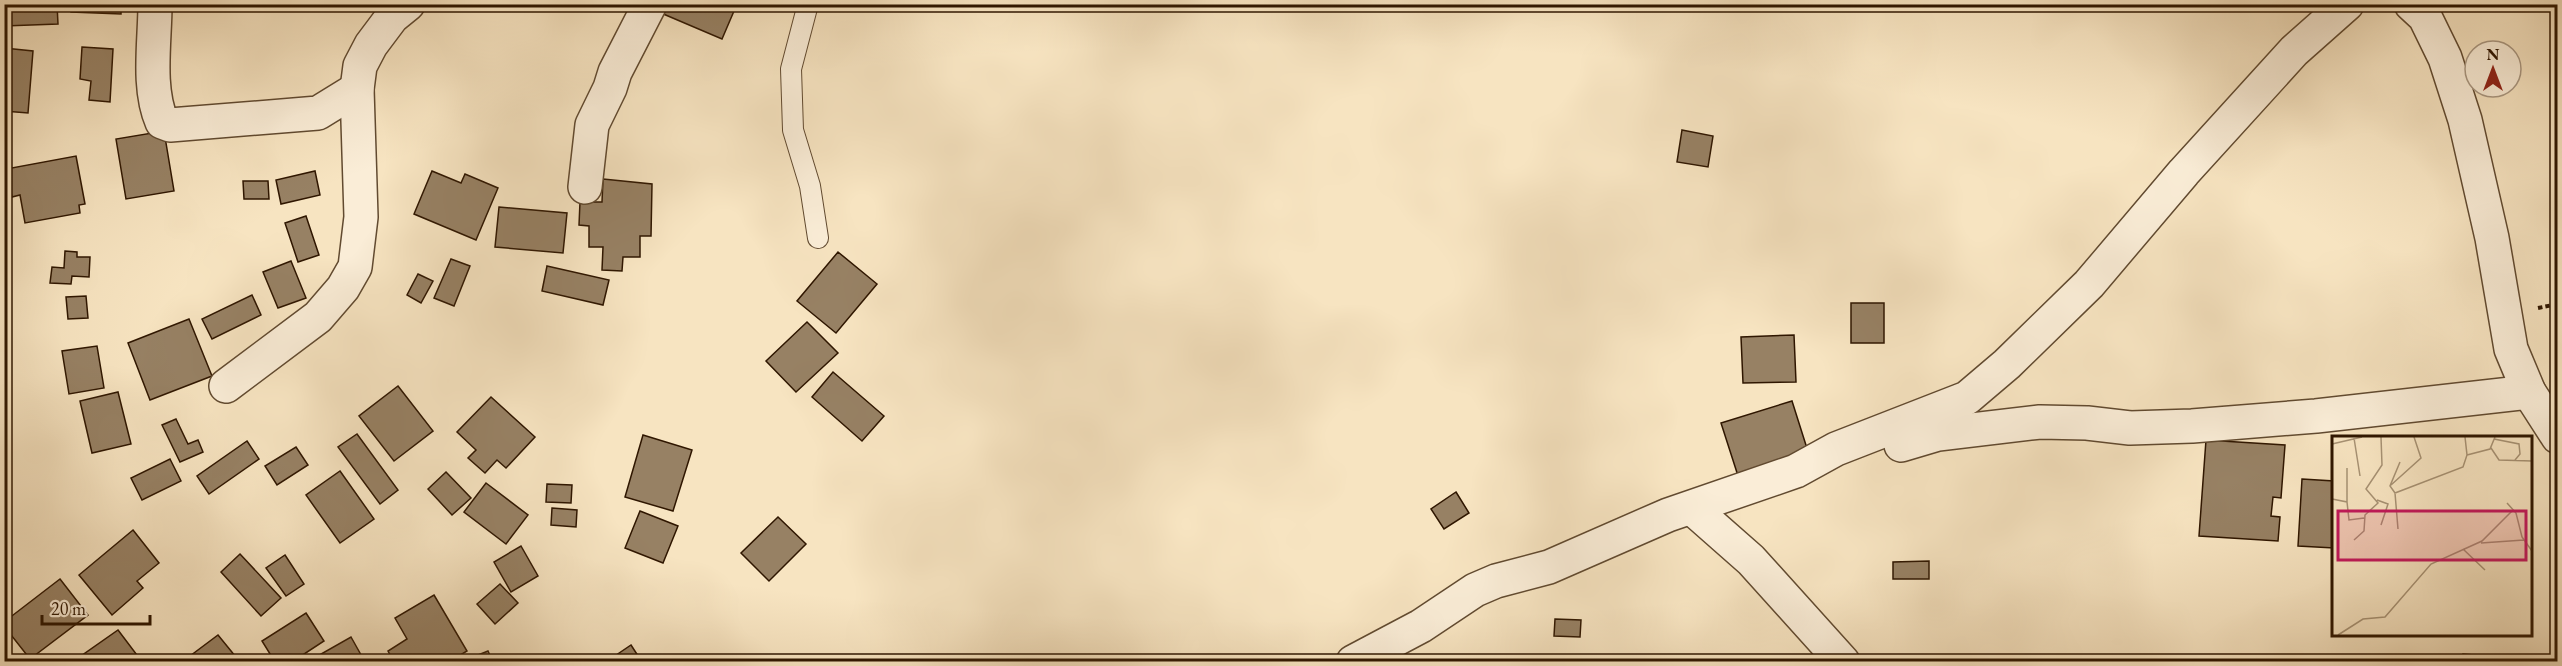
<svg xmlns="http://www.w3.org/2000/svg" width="2562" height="666" viewBox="0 0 2562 666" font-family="'EB Garamond',serif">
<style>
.building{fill:#978164;stroke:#2f1600;stroke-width:1.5}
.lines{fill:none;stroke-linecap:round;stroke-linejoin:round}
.lane-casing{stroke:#614a30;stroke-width:22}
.street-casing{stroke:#614a30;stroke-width:36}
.path{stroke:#2f1600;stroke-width:4;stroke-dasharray:4.5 3;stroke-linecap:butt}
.lane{stroke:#faedd7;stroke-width:20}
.street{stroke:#faedd7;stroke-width:33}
.inset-road{fill:none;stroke:#a79274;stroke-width:1.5}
.view{fill:#c2185b;fill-opacity:0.15;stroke:#c2185b;stroke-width:3}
.inset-edge{fill:none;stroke:#2f1600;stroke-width:3}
</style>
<rect width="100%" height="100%" fill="#f7e4c1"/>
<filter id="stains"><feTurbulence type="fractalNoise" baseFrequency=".00333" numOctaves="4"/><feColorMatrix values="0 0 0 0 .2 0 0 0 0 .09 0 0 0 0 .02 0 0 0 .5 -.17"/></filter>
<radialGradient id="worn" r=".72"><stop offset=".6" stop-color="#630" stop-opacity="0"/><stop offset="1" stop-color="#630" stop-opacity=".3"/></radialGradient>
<g class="building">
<polygon points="4,4 57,4 58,24 4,26"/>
<polygon points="71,4 121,4 121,14 71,12"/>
<polygon points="664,4 737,4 722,39 661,13"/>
<polygon points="82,47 113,49 110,102 89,100 91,81 80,79"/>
<polygon points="4,48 33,51 28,113 4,111"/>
<polygon points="1682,130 1713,136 1708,167 1677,162"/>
<polygon points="164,131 174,191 126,199 116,139"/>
<polygon points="76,156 85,204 79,205 80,213 25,223 20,195 12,197 6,169"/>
<polygon points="315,171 320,195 281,204 276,180"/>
<polygon points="432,171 461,183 465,174 498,188 476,240 414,214"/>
<polygon points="603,179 652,184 651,236 640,236 640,257 623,257 622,271 602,270 603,247 589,247 589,226 579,225 580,202 602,202"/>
<polygon points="243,181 268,181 269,199 244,199"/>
<polygon points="499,207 567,213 563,253 495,247"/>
<polygon points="306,216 319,255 298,262 285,223"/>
<polygon points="65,251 77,252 77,257 90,257 89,277 72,276 71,284 50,283 52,267 64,268"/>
<polygon points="838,252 877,284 836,333 797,301"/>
<polygon points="451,259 470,266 454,306 434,298"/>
<polygon points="291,261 306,298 278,308 263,272"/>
<polygon points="547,266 609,280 603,305 542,291"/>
<polygon points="418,274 433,281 421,303 407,295"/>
<polygon points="252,295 261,315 212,339 202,319"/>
<polygon points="86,296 88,318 68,319 66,297"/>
<rect x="1851" y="303" width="33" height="40"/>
<polygon points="189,319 212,376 150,400 128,343"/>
<polygon points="807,322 838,353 796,392 766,361"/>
<polygon points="1794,335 1796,382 1743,383 1741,337"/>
<polygon points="97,346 104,388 69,394 62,351"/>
<polygon points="833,372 884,416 862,441 812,397"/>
<rect x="4" y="377" width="5" height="23"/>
<polygon points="398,386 433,431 394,461 359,416"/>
<polygon points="118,392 131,444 92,453 80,401"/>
<polygon points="491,397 535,437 506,468 497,460 485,473 468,458 476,450 457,432"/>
<polygon points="1792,401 1811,461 1740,482 1721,423"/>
<polygon points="176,419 188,444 198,440 203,452 180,462 162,425"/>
<polygon points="357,434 398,490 380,504 338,447"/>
<polygon points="643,435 692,450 673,511 625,497"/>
<polygon points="2206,440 2285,445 2281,498 2273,497 2271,516 2280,517 2278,541 2199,536"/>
<polygon points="247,441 259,459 209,494 197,476"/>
<polygon points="296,447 308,465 277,485 265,466"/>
<polygon points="170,459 181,481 142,500 131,478"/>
<polygon points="340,471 374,519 340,543 306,495"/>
<polygon points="446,472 471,498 452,515 428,489"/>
<polygon points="2302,479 2334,481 2334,548 2298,546"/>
<polygon points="486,483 528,515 506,544 464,512"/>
<polygon points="547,484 572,485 571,503 546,502"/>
<polygon points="1456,492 1469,513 1444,529 1431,509"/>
<polygon points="552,508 577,510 576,527 551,525"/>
<polygon points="640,511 678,526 663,563 625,548"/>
<polygon points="778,517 806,544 769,581 741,553"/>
<polygon points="133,530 159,563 137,581 143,588 112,615 79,575"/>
<polygon points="521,546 538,576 511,592 494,562"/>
<polygon points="240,554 281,598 261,616 221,572"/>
<polygon points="285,555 304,584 286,596 266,568"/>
<polygon points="1929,561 1929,579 1893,579 1893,562"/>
<polygon points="60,579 88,615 30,659 4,626 4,622"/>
<polygon points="500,584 518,603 495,624 477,604"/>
<polygon points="434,595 467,651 449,662 412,662 409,656 399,662 394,662 388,651 407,639 395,618"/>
<polygon points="306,613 324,641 292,662 275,662 262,641"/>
<polygon points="1555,619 1581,620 1580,637 1554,636"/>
<polygon points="118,630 140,659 136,662 85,662 81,656"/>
<polygon points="218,635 240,662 182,662"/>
<polygon points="351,637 365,662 307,662"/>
<polygon points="631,645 642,662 606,662"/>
<polygon points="488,651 493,662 463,661"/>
<polygon points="2463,654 2497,657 2497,662 2463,662"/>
</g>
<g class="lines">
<defs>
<polyline id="lane" points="808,4 791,69 793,130 810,186 818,238"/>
<g id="street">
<path d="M155,4C155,42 147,87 162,122L170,125L318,113L357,89"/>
<polyline points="2411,4 2425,17 2445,58 2465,120 2492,238 2511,349 2529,392 2558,437"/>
<polyline points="585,187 592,125 610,88 615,72 650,4"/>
<polyline points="226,386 318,317 343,288 355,267 361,217 357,89 360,66 371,45 392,17 408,4"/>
<polyline points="1901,445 1938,434 2040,422 2087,423 2130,428 2192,426 2316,416 2529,392"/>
<polyline points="1692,508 1751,560 1843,662"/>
<polyline points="1353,662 1421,626 1475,590 1496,581 1549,567 1668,515 1796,471 1836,449 1967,398 2007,364 2089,284 2184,172 2294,51 2347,4"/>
</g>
</defs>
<use href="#lane" class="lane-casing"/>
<use href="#street" class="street-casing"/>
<polyline class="path" points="2538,308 2558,304"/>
<use href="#lane" class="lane"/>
<use href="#street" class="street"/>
</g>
<g transform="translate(2332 436)">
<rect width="200" height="200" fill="#f7e4c1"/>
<path class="inset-road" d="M22,2L28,40M162,3L187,8L188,18L183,24M0,8L30,1M159,12L167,24L200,25M135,19L158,13L163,1M68,26L58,50L63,57L131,31L135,19L133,1M15,32V66M59,49L89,22L82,1M63,57L66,93M0,63L15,66L17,84L32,82M45,64L56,68L49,89M175,67L184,77L190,101L200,115M22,104L32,95L33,79L46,67L34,53L50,29L49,1M149,107L192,104M131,113L153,134M6,199L31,183L53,181L99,128L150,105L181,74"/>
<path class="view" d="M6,75H194V124H6Z"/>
<rect width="200" height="200" class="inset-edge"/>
</g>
<rect width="2562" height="666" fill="none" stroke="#f7e4c1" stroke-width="24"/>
<rect x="6" y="6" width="2550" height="654" fill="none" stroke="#2f1600" stroke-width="3"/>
<rect x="12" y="12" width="2538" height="642" fill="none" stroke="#2f1600" stroke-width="1.5"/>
<g transform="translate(2493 69)"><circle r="28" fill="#faedd7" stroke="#a99781" stroke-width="1.5"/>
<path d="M0-4.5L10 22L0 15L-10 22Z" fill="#8f2418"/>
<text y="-9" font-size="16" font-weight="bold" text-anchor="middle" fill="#2f1600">N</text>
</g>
<path d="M42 615v9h108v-9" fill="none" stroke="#2f1600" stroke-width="3"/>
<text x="51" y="615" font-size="18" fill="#2f1600" stroke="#faedd7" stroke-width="4.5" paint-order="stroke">20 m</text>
<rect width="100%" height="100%" filter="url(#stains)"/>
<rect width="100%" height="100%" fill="url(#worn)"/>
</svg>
